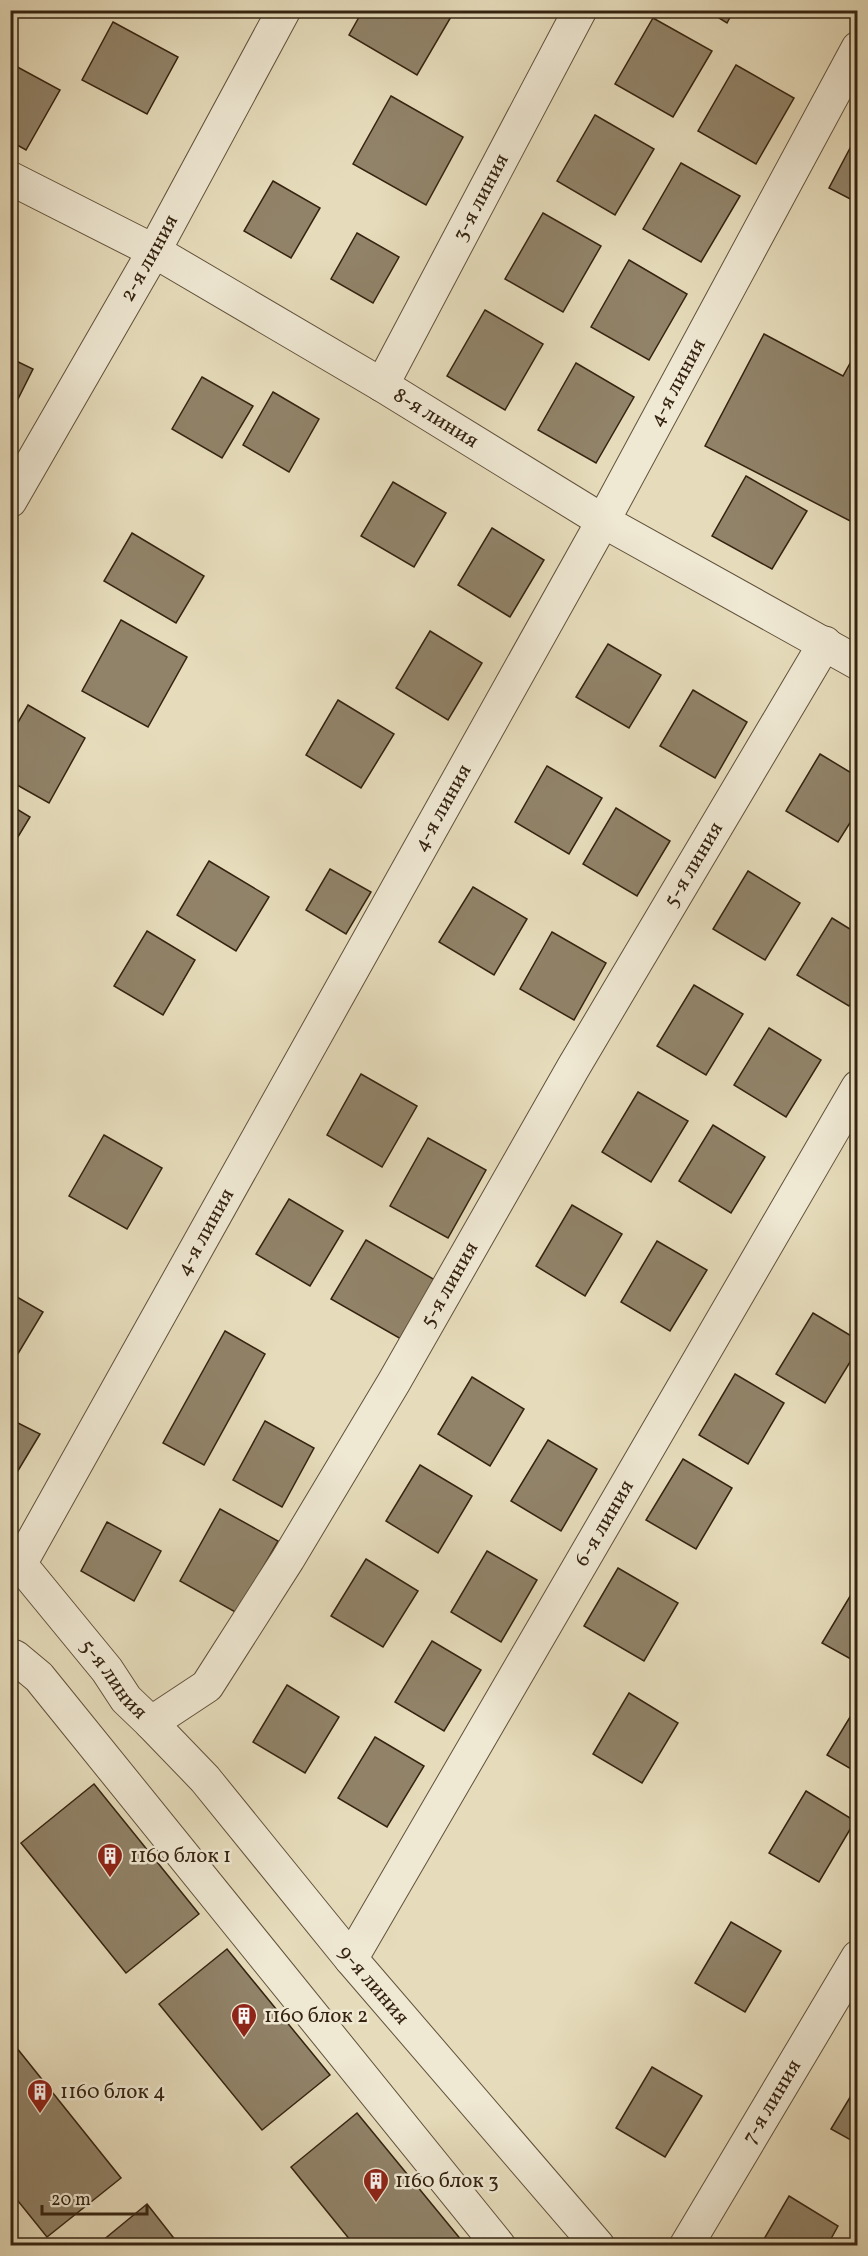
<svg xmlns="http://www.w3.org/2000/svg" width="868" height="2256" viewBox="0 0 868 2256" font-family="Vollkorn,serif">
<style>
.building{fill:#918369;stroke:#352310;stroke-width:1.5}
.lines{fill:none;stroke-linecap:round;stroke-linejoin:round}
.minor-casing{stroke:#61513b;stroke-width:35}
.minor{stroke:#efe8d3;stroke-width:33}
.labels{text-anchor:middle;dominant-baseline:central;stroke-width:5;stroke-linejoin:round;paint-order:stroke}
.street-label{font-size:21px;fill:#352310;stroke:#efe8d3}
.poi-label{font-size:21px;fill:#352310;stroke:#efe8d3;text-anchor:start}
</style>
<rect width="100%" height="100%" fill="#e6dcbb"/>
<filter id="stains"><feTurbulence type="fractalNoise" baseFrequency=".00333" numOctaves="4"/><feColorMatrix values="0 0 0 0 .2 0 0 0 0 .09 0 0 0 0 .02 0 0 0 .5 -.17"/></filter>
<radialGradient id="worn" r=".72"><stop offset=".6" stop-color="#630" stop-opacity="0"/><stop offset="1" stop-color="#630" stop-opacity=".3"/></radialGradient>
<g class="building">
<polygon points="363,10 455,10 417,75 349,35"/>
<polygon points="706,10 734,10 727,23"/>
<polygon points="653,18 712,51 673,117 615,84"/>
<polygon points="113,22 178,57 147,114 82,80"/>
<polygon points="10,63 60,90 26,150 10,141"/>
<polygon points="736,65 794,98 756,164 698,131"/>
<polygon points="391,96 463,137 426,205 353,164"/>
<polygon points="595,115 654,149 615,215 557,181"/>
<polygon points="858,133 858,203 829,188"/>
<polygon points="681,163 740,196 701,262 643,229"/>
<polygon points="273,181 320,208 291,258 244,231"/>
<polygon points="543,213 601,246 563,312 505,279"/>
<polygon points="357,233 399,257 373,303 331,279"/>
<polygon points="629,260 687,294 649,360 591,327"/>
<polygon points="485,310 543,344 505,410 447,376"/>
<polygon points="764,334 843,376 858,349 858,525 705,446"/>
<polygon points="10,358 33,369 10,415"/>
<polygon points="576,363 634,397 596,463 538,430"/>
<polygon points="202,377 253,406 222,458 172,429"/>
<polygon points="273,392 319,419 289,472 243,445"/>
<polygon points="746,476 807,511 772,569 712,536"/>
<polygon points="393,482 446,513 414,567 361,536"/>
<polygon points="492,528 544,560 510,617 458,585"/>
<polygon points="132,533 204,576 176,623 104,581"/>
<polygon points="121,620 187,657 148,727 82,691"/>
<polygon points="430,631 482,663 448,720 396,688"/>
<polygon points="608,644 661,675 629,728 576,697"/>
<polygon points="693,690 747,722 715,778 660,746"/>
<polygon points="338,700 394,734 361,788 306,755"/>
<polygon points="28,705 85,738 49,803 10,781 10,736"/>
<polygon points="820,754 858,777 858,810 838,842 786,811"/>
<polygon points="547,766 602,798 569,854 515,822"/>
<polygon points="10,805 30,817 10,850"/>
<polygon points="616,808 670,841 637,896 583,864"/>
<polygon points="209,861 269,897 236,951 177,915"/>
<polygon points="330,869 371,892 346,934 306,910"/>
<polygon points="748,871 800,903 765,960 713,929"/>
<polygon points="473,887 527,919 494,975 439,942"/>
<polygon points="832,918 858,934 858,993 849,1006 797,975"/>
<polygon points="147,931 195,960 163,1015 114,986"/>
<polygon points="552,932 606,963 574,1020 520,989"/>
<polygon points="694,985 743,1014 706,1075 657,1046"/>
<polygon points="769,1028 821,1060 786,1117 734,1085"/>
<polygon points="361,1074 417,1106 382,1167 327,1135"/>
<polygon points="638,1092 688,1121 651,1182 602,1152"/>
<polygon points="713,1125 765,1157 731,1213 679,1181"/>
<polygon points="104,1135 162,1168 127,1229 69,1196"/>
<polygon points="428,1138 486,1170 448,1238 390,1206"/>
<polygon points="289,1199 343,1231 310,1286 256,1254"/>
<polygon points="572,1205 622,1234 585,1296 536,1266"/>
<polygon points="366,1240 435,1280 401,1339 331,1299"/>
<polygon points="657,1241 707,1270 670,1331 621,1302"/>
<polygon points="10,1293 43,1312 10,1367"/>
<polygon points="813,1313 858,1340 858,1349 825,1403 776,1374"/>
<polygon points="225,1331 265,1354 204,1465 163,1443"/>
<polygon points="735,1374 784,1403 748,1464 699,1435"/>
<polygon points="472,1377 524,1409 490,1466 438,1434"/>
<polygon points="10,1419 40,1434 10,1484"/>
<polygon points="265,1421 314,1448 282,1507 233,1480"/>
<polygon points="548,1440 597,1469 561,1531 511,1501"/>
<polygon points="683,1459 732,1488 696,1549 646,1520"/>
<polygon points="420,1465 472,1496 438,1553 386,1521"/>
<polygon points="220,1509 278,1541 237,1613 180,1581"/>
<polygon points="107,1522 161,1551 134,1601 81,1571"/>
<polygon points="487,1551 537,1580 501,1642 451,1612"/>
<polygon points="366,1559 418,1591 383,1647 331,1616"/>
<polygon points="618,1568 678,1603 644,1661 584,1626"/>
<polygon points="858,1583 858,1663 822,1643"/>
<polygon points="432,1641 481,1670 444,1731 395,1702"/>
<polygon points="287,1685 339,1717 305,1773 253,1742"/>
<polygon points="629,1693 678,1723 642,1783 593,1754"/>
<polygon points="858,1704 858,1773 827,1755"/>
<polygon points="375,1737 424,1766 387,1827 338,1798"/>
<polygon points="94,1784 199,1914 126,1973 21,1843"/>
<polygon points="806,1791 855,1821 819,1882 769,1853"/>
<polygon points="731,1922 781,1951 745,2012 695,1983"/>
<polygon points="227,1949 330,2075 262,2130 159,2004"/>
<polygon points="16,2047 121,2178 47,2237 10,2191 10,2052"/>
<polygon points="652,2067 702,2096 665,2157 616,2128"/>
<polygon points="858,2084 858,2144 831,2129"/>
<polygon points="357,2113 462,2241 456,2246 355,2246 291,2167"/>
<polygon points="789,2196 838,2226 827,2246 760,2246"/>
<polygon points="147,2204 180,2246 96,2246"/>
</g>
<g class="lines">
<defs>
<g id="minor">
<path id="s1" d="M10,178L154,251L382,385L603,521L858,663"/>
<path id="s2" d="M382,385L580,10"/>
<path id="s3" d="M10,501L154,251L284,10"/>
<path id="s4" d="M10,1555L20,1564L107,1670L126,1699L151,1723L207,1686L288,1559L394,1382L573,1068L825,643"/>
<path id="s5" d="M20,1564L603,521L858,48"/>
<polyline points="10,1655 15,1657 39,1677 499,2246"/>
<path id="s6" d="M151,1723L205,1779L351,1959L598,2246"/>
<path id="s7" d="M351,1959L858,1087"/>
<path id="s8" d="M686,2246L858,1957"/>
</g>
</defs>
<use href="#minor" class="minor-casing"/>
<use href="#minor" class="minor"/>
</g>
<defs>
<symbol id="building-pin" viewBox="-11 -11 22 30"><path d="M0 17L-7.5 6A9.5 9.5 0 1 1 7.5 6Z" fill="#8f2418" stroke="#efe8d3"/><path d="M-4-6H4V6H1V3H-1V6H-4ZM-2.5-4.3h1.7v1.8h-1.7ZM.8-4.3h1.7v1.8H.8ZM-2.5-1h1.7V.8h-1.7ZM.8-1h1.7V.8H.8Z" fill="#fff"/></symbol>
</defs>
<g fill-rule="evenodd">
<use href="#building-pin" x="95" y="1841" width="30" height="40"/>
<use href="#building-pin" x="229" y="2001" width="30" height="40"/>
<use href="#building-pin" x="25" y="2077" width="30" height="40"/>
<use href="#building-pin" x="361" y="2166" width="30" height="40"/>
</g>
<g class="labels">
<g class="street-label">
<text stroke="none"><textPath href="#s2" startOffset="212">3-я линия</textPath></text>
<text stroke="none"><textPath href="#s3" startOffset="280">2-я линия</textPath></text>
<text stroke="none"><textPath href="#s5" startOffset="1352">4-я линия</textPath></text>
<text stroke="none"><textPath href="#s1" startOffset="489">8-я линия</textPath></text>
<text stroke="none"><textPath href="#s5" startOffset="866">4-я линия</textPath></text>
<text stroke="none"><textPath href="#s4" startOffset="1242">5-я линия</textPath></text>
<text stroke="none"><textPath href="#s5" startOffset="380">4-я линия</textPath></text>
<text stroke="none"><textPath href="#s4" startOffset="756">5-я линия</textPath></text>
<text stroke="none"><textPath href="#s7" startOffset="504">6-я линия</textPath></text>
<text stroke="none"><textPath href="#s4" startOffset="162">5-я линия</textPath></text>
<text stroke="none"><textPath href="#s6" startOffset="344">9-я линия</textPath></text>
<text stroke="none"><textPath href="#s8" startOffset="168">7-я линия</textPath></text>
</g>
<g class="poi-label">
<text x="130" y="1856">1160 блок 1</text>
<text x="264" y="2016">1160 блок 2</text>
<text x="60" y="2092">1160 блок 4</text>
<text x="395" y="2181">1160 блок 3</text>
</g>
</g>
<rect width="868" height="2256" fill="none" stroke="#e6dcbb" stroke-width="36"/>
<rect x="12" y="12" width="844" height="2232" fill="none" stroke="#352310" stroke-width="3"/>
<rect x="18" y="18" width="832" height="2220" fill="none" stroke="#352310" stroke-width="1.5"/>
<path d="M42 2205v9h105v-9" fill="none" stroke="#352310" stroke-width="3"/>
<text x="51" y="2205" font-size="18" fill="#352310" stroke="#efe8d3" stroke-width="4.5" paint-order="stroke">20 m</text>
<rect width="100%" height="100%" filter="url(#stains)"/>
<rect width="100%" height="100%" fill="url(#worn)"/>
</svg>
